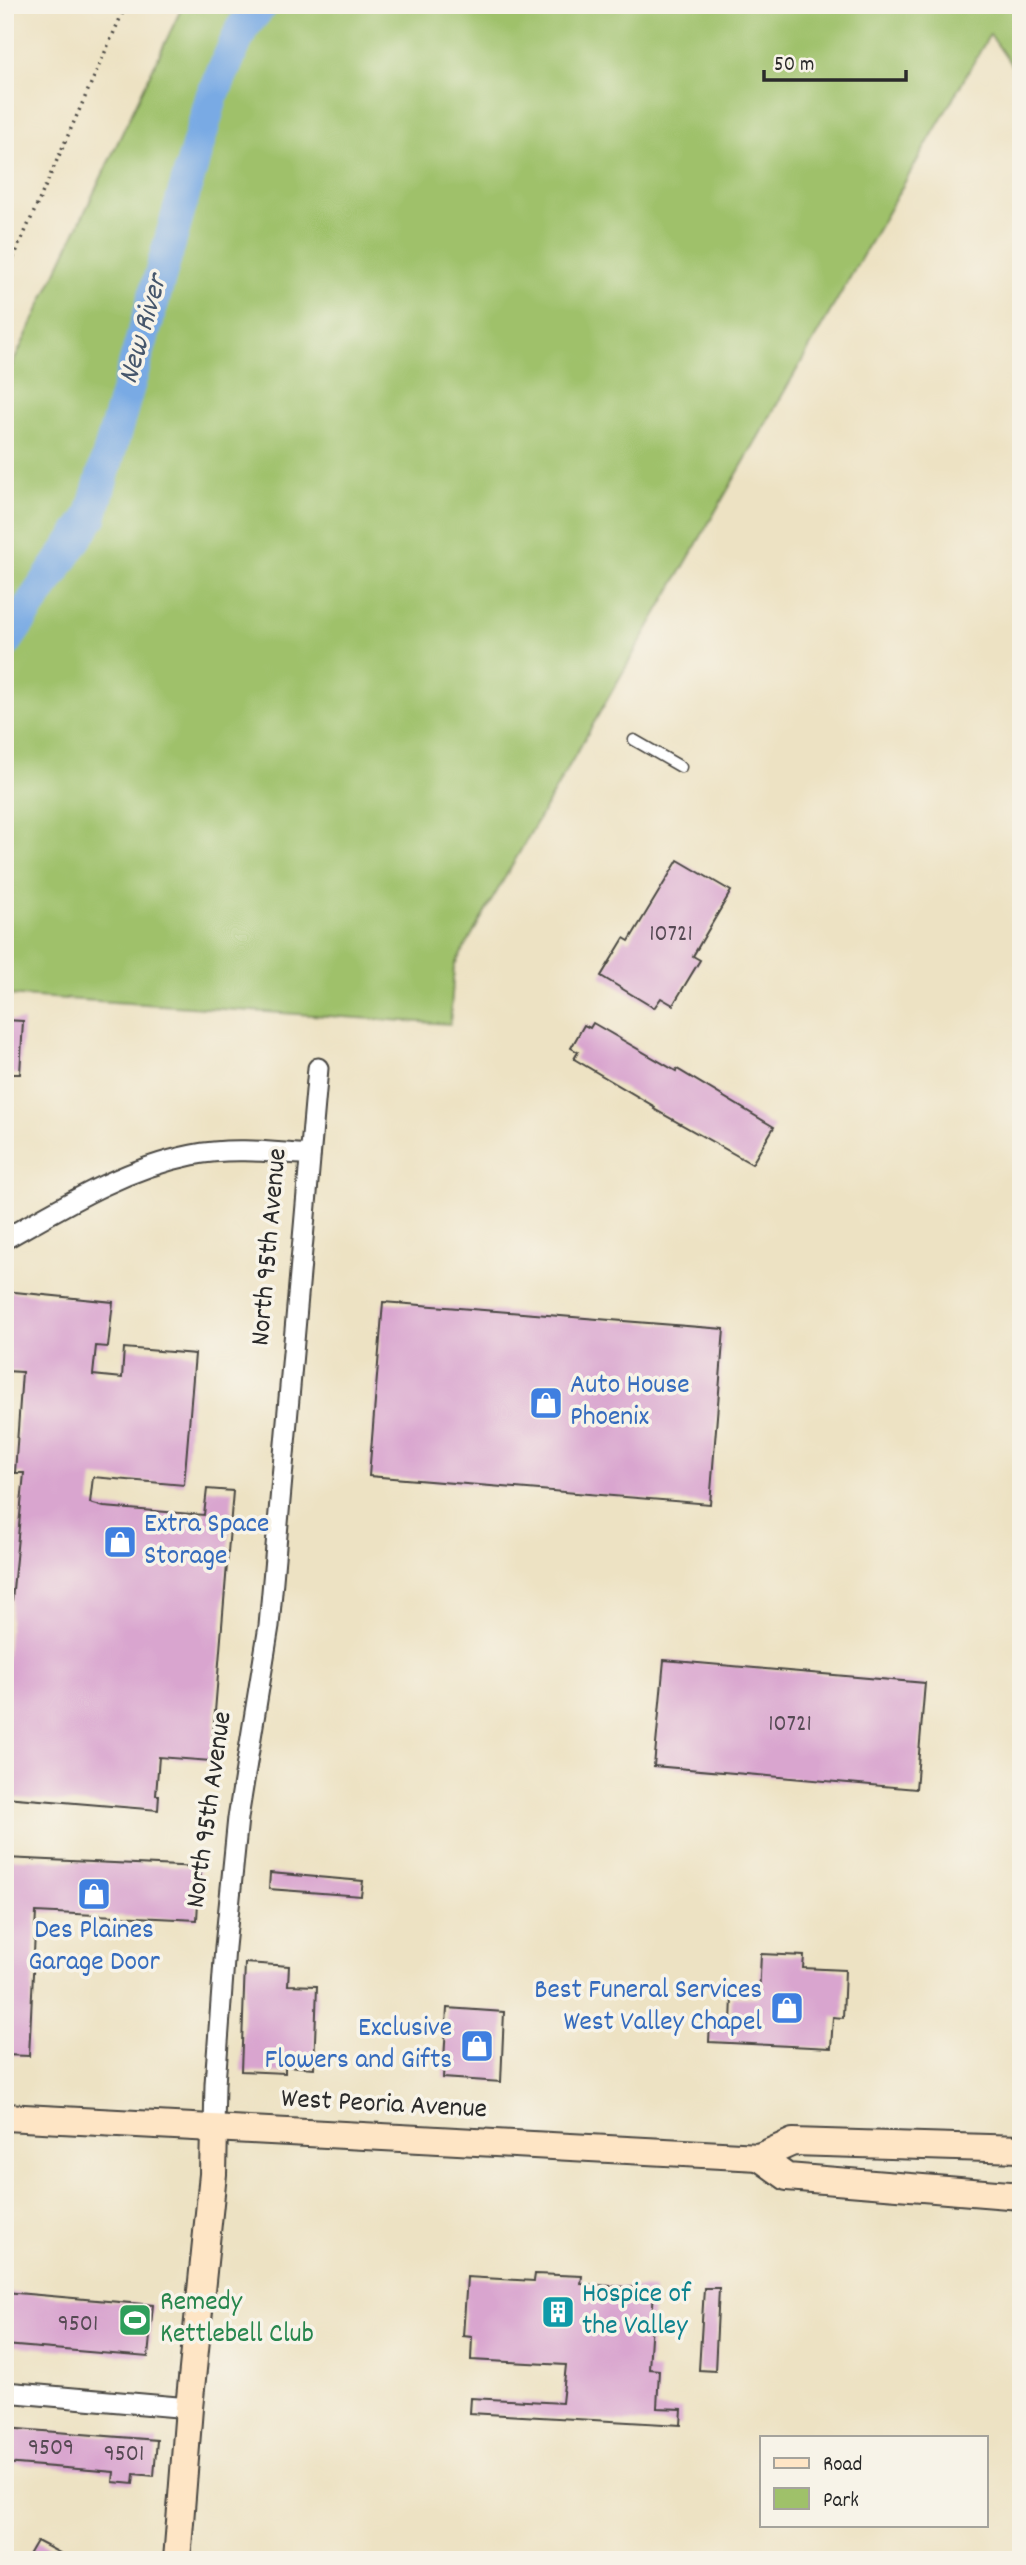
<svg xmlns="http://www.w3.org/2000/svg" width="1026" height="2565" viewBox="0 0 1026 2565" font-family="Dekko,sans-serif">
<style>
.green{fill:#9fc16a;stroke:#65764a;stroke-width:2}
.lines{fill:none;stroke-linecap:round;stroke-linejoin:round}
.river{stroke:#79aae4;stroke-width:33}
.building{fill:#d9a5cf}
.lane-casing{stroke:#484642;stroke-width:13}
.street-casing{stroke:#484642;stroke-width:23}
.secondary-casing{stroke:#484642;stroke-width:30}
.path{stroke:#484642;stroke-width:3.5;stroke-dasharray:2 5;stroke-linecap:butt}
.lane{stroke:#fff;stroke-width:10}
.street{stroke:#fff;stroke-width:19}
.secondary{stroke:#fee5c5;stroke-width:26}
.labels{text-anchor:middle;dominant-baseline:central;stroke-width:7;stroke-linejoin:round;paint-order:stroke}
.number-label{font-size:24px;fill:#564a54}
.street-label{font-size:28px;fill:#2b2b2b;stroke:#f7f3e8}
.shop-label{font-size:28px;fill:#366cbe;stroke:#f7f3e8;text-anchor:start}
.culture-label{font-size:28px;fill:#0d838f;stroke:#f7f3e8;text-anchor:start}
.leisure-label{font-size:28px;fill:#27864d;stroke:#f7f3e8;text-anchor:start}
.water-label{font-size:30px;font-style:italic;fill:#46576c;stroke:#f7f3e8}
</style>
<rect width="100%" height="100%" fill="#f7f3e8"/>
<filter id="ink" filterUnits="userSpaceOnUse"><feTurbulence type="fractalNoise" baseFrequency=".0143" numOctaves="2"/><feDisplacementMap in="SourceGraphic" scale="14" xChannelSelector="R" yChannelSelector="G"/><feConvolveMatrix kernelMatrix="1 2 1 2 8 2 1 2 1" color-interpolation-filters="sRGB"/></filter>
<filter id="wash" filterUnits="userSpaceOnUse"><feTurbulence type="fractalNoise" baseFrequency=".00686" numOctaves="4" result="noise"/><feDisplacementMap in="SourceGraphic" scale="28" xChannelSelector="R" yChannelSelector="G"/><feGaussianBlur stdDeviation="1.57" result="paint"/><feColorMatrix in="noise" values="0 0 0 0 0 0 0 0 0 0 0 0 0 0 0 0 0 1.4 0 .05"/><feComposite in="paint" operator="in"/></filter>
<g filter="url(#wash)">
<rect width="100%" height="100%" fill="#ede2c3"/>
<polygon class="green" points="183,5 1021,5 1021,79 990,34 454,966 450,1024 5,995 5,380"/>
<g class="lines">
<polyline class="river" points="5,643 91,516 212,96 242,28 261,5"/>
</g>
<g id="blocks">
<g class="building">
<polygon points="678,860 731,891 693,956 700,960 673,1005 661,998 654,1008 601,976 624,938 629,941"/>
<polygon points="5,1020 23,1021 20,1074 5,1074"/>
<polygon points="593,1023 676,1071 677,1069 774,1127 752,1164 654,1109 655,1107 574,1059 578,1052 571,1048 584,1025 590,1028"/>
<polygon points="5,1291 113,1302 108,1347 96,1346 93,1375 122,1378 124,1348 195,1354 184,1485 93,1477 90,1503 104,1507 204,1515 207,1489 233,1491 211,1761 159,1757 156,1795 159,1795 158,1810 5,1797 5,1675 24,1473 15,1473 22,1372 5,1371"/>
<polygon points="383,1302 724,1329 710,1504 369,1476"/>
<polygon points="664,1660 925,1683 916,1789 654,1766"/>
<polygon points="5,1858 200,1867 197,1920 36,1912 29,2056 5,2055"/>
<polygon points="270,1873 363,1881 361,1896 269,1889"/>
<polygon points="761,1954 804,1956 803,1968 845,1970 843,2018 833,2017 831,2048 709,2042 710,2022 731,2023 732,1997 759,1998"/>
<polygon points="245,1963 289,1966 288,1985 317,1986 314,2068 285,2066 285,2073 241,2071"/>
<polygon points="447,2008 504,2012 501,2082 443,2078"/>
<polygon points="535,2274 582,2276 581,2284 654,2289 649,2369 659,2370 657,2408 682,2409 681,2425 470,2413 471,2398 562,2403 566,2365 471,2360 472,2337 463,2336 467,2277 534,2281"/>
<polygon points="704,2288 719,2288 715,2371 699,2370"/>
<polygon points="5,2292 153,2305 148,2357 5,2345"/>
<polygon points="5,2428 157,2440 154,2476 134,2474 133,2484 113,2482 114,2472 5,2463"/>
<polygon points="37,2541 73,2560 26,2560"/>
</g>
</g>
</g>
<g filter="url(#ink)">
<use href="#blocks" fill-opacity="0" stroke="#484642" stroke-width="2"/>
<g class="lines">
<defs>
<polyline id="lane" points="634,740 681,767"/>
<g id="street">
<path d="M5,1239C65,1205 123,1169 192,1155C230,1147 272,1152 310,1155"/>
<polyline points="214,2129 215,2084 225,1947 238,1818 269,1626 318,1068"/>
<polyline points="5,2392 189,2408"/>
</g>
<g id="secondary">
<polyline points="5,2117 759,2157 793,2142 1021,2149"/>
<polyline points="759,2157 787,2177 1021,2196"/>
<polyline points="177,2560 189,2408 213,2174 214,2129"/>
</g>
</defs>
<use href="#lane" class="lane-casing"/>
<use href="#street" class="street-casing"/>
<use href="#secondary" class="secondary-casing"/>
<polyline class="path" points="5,277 126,5"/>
<use href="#lane" class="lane"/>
<use href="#street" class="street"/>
<use href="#secondary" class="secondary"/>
</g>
</g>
<defs>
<symbol id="shop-square" viewBox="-11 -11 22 22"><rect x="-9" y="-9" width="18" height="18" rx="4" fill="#3f7fe0" stroke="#f7f3e8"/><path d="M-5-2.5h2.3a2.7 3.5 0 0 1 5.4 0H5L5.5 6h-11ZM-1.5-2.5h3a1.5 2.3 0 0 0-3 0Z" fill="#fff"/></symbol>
<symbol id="building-square" viewBox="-11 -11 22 22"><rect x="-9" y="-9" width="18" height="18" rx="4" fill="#0f9aa8" stroke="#f7f3e8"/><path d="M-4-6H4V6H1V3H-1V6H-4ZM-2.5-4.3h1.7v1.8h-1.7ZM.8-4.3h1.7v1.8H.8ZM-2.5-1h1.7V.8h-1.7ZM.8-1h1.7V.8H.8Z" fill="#fff"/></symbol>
<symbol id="stadium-square" viewBox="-11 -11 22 22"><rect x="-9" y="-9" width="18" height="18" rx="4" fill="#2e9e5b" stroke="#f7f3e8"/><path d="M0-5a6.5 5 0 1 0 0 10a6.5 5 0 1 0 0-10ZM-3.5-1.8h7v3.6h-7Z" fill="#fff"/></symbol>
</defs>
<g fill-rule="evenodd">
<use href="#shop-square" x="527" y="1384" width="38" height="38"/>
<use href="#shop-square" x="101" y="1523" width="38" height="38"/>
<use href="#shop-square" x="75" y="1875" width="38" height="38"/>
<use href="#shop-square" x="768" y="1989" width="38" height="38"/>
<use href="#shop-square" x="458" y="2027" width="38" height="38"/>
<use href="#building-square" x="539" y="2293" width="38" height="38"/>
<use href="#stadium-square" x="116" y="2301" width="38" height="38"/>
</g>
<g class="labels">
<g class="number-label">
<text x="671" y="935">10721</text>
<text x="790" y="1725">10721</text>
<text x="78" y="2325">9501</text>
<text x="51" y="2449">9509</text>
<text x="124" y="2455">9501</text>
</g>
<g class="street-label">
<text transform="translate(271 1247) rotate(-85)">North 95th Avenue</text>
<text transform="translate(211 1810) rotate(-82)">North 95th Avenue</text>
<text transform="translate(384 2106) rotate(3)">West Peoria Avenue</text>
</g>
<g class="shop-label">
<text x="570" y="1387">Auto House<tspan x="570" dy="32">Phoenix</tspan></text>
<text x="144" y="1526">Extra Space<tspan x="144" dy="32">Storage</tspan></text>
<text x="94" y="1932" text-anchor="middle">Des Plaines<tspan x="94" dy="32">Garage Door</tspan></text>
<text x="762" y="1992" text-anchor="end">Best Funeral Services<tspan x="762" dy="32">West Valley Chapel</tspan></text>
<text x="452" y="2030" text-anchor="end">Exclusive<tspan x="452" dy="32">Flowers and Gifts</tspan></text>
</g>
<g class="culture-label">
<text x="582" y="2296">Hospice of<tspan x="582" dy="32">the Valley</tspan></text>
</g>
<g class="leisure-label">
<text x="160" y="2304">Remedy<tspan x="160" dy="32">Kettlebell Club</tspan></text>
</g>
<g class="water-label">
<text transform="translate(145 330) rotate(-74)">New River</text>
</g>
</g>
<rect width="1026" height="2565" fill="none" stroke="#f7f3e8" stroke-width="28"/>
<rect x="760" y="2436" width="228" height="91" fill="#f7f3e8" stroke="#a5a39c" stroke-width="2"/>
<rect x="774" y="2458" width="35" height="10" fill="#fee5c5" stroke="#a5a39c" stroke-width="2"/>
<text x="823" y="2470" font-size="21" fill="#2b2b2b">Road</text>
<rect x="774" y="2488" width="35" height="21" fill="#9fc16a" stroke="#a5a39c" stroke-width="2"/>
<text x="823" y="2506" font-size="21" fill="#2b2b2b">Park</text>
<path d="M764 70v10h142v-10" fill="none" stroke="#2b2b2b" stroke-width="3.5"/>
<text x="774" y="70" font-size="21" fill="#2b2b2b" stroke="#f7f3e8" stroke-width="5" paint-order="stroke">50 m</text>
</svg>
